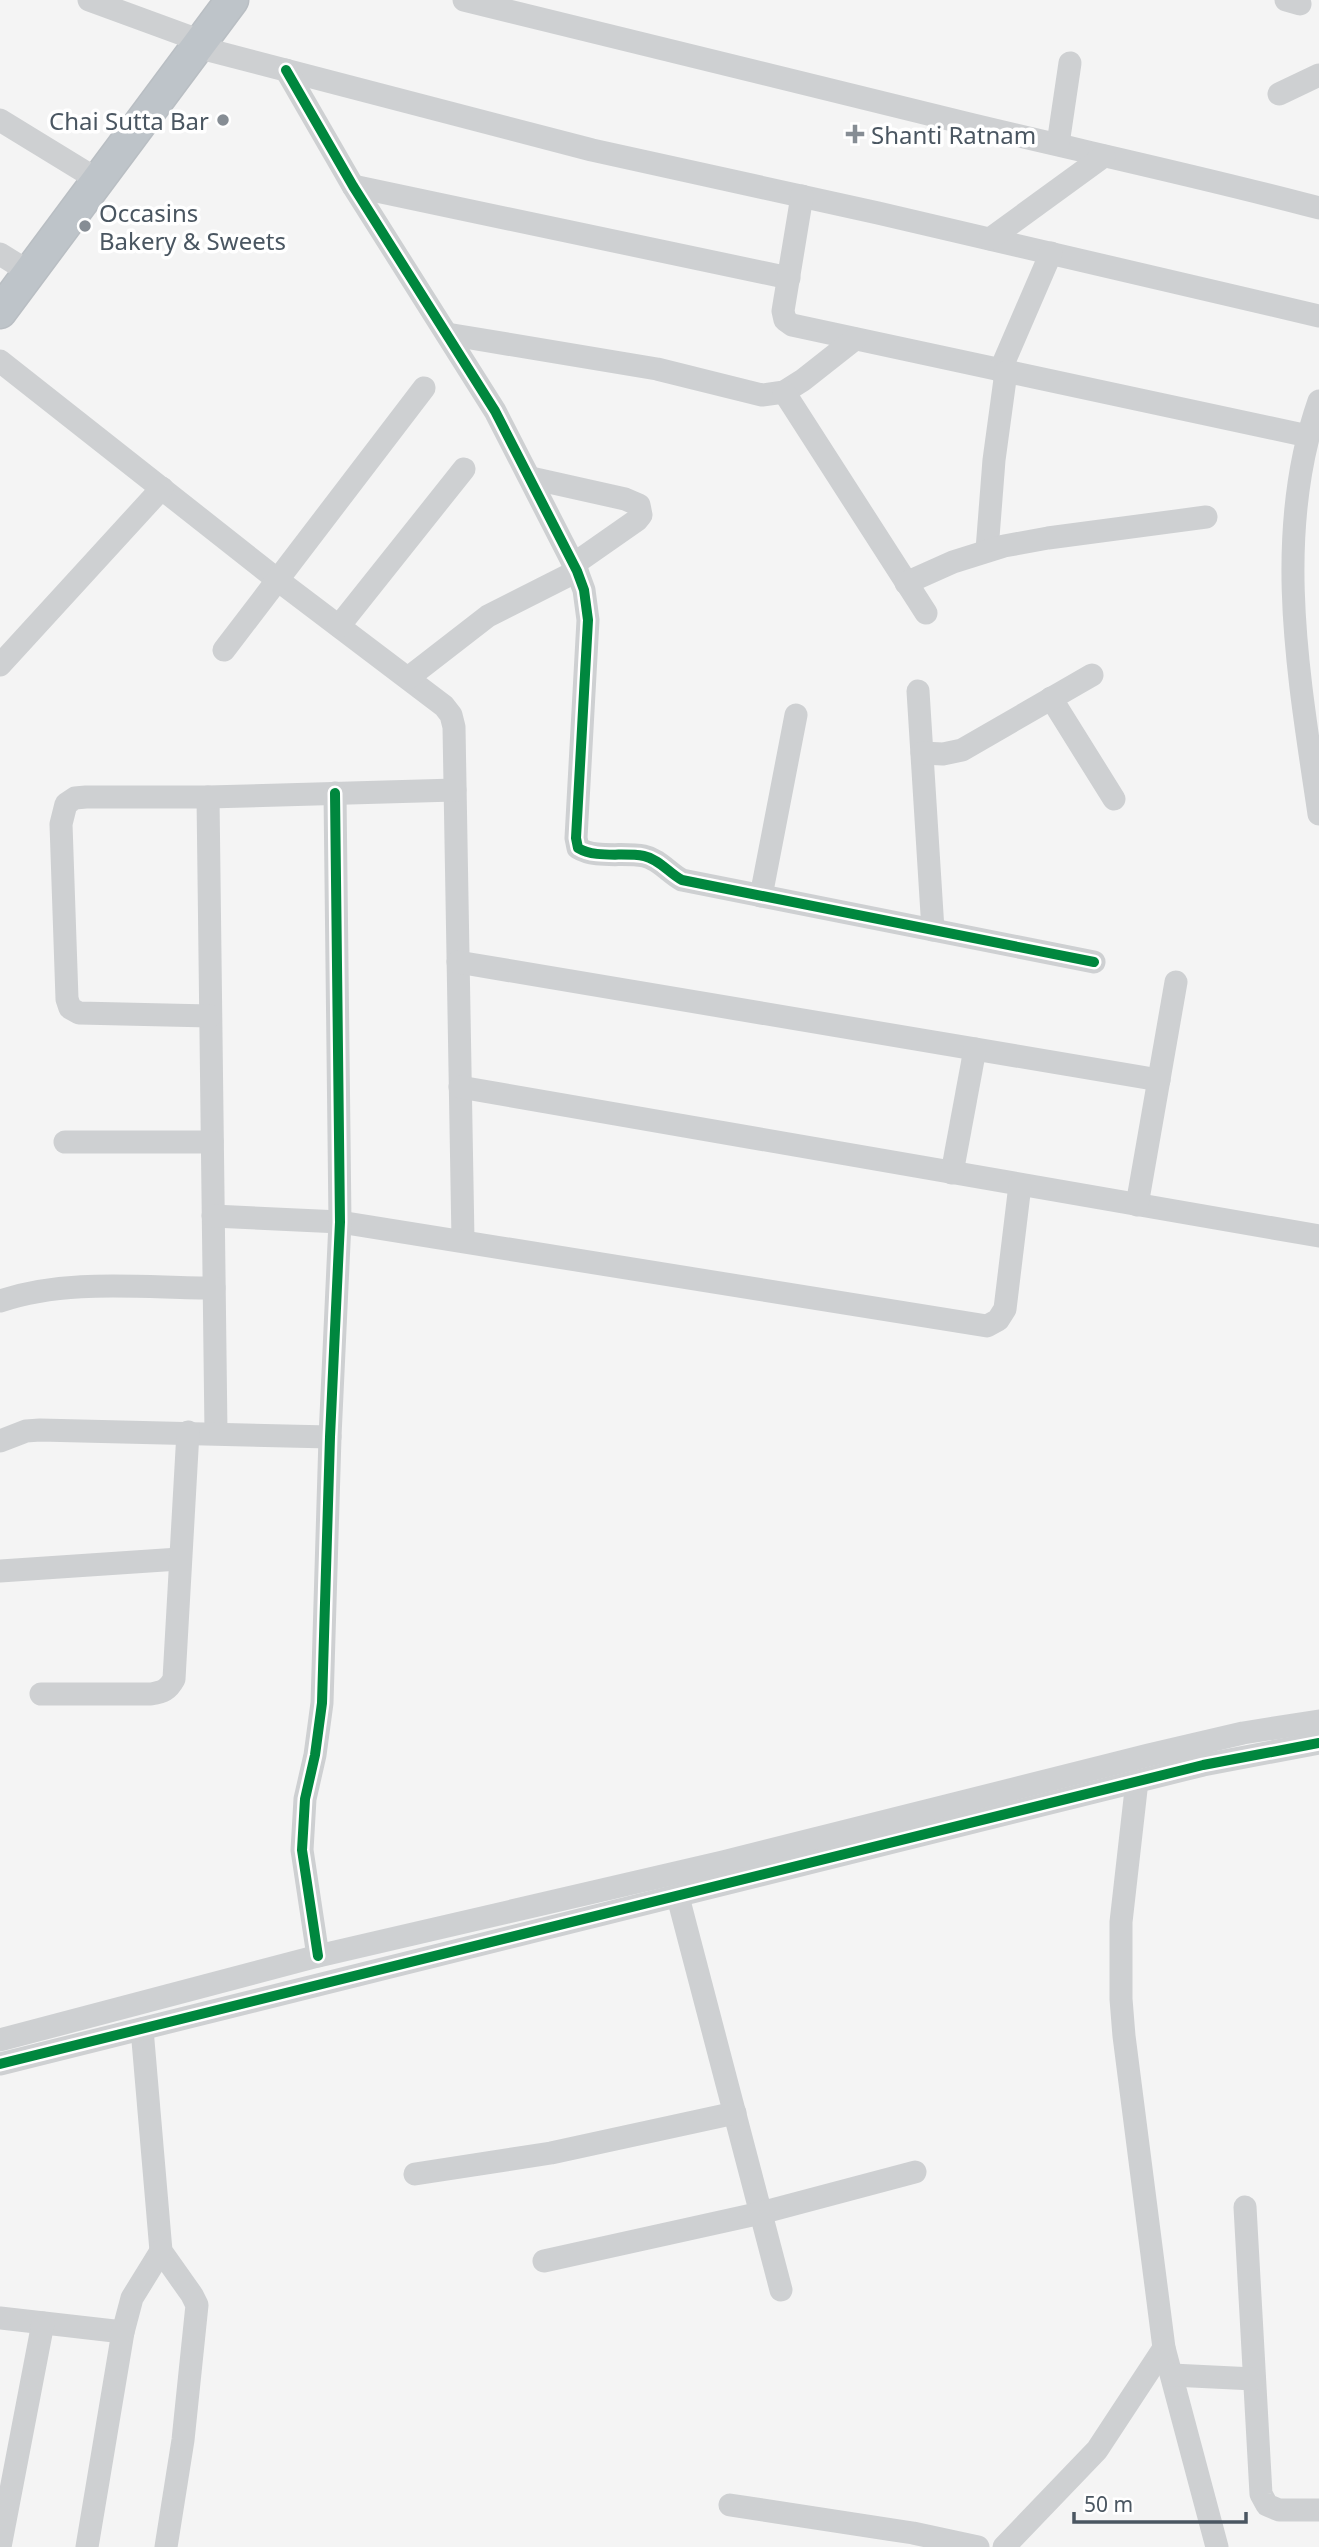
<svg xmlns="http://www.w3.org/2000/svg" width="1319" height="2547" viewBox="0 0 1319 2547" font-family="'Noto Sans',sans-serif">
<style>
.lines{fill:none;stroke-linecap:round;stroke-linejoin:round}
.highway-casing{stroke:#b9bec3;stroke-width:35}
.minor{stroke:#ced0d2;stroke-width:23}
.highway{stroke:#bec4c9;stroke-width:32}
.cycleway-casing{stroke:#fff;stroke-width:15}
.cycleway{stroke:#00873e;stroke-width:10}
.poi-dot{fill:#868d94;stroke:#fff;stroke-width:2.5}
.labels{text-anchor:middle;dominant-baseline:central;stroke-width:7;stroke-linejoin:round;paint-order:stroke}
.poi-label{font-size:24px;fill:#4a5661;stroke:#fff;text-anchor:start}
</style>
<rect width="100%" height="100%" fill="#f4f4f4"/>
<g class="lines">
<defs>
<polyline id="highway" points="0,312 232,0"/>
</defs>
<use href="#highway" class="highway-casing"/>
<g class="minor">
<polyline points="89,0 201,41"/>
<path d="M464,0C632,40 800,82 969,124C1085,152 1203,177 1319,208"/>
<polyline points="1286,0 1300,4"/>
<polyline points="197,47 592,150 878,213 1319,316"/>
<path d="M286,70L353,186L495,411L577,571L584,590L588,620L576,838L578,848C596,859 623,852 644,856C659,859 669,873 682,880L1094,962"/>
<polyline points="1279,94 1319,75"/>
<polyline points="0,120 98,180"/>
<polyline points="1058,144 1070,63"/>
<polyline points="353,186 789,278"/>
<polyline points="802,196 783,311 785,320 792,325 1308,436"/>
<polyline points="990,239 1104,156"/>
<polyline points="0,254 29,272"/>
<polyline points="447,334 657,369 762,395 784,392 803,380 855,339"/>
<polyline points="0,361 279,581 444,706 451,715 454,727 463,1240"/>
<polyline points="1000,371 1051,253"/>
<polyline points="784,392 926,613"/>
<path d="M1319,401C1272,535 1299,678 1319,814"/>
<polyline points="531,478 625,499 639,505 641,515 637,520 574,564"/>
<polyline points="987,550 994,460 1006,372"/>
<polyline points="906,583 953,562 1004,546 1048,538 1206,517"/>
<polyline points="339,626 464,469"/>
<polyline points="224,650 424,388"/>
<polyline points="0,665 162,488"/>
<polyline points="408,678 488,616 577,571"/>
<polyline points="918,691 933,930"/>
<polyline points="1051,698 1114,799"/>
<polyline points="922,753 943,754 962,750 1092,675"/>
<polyline points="208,797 216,1432"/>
<polyline points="761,896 796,715"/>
<polyline points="458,962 1159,1080"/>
<polyline points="210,1016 79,1013 70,1008 67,999 61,824 66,804 75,798 86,797 208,797 455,790"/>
<polyline points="460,1087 1319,1236"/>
<polyline points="65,1142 212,1142"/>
<polyline points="952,1173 975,1049"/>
<polyline points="1137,1205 1176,982"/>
<polyline points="213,1216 340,1222 987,1326 998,1320 1005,1309 1020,1185"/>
<path d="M0,1301C68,1278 144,1288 214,1288"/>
<polyline points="0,1441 26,1431 40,1430 330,1437"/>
<polyline points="0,1571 179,1559"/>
<path d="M41,1694H151C163,1692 168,1690 174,1679L188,1432"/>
<polyline points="1137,1781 1121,1922 1121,1999 1124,2036 1164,2348 1217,2547"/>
<polyline points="678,1897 781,2290"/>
<polyline points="318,1956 302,1850 305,1799 315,1755 322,1703 330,1437 340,1222 335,793"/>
<polyline points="142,2029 161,2251 192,2295 197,2305 183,2440 166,2547"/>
<polyline points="0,2040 318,1956 723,1862 1149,1755 1243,1733 1319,1721"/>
<polyline points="0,2064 1203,1765 1319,1743"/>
<polyline points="415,2174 551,2153 735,2113"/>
<polyline points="1245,2207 1261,2494 1267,2505 1279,2510 1319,2510"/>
<polyline points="544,2261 761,2213 915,2172"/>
<polyline points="0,2318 123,2332"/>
<polyline points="1172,2375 1254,2379"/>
<polyline points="730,2505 913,2533 978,2547"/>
<polyline points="0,2547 43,2323"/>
<polyline points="87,2547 123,2332 132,2298 161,2251"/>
<polyline points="1004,2547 1097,2450 1164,2348"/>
</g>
<use href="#highway" class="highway"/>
<defs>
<g id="cycleway">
<path d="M286,70L353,186L495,411L577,571L584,590L588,620L576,838L578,848C596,859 623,852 644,856C659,859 669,873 682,880L1094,962"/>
<polyline points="318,1956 302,1850 305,1799 315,1755 322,1703 330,1437 340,1222 335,793"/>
<polyline points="0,2064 1203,1765 1319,1743"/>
</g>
</defs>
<use href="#cycleway" class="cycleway-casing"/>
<use href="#cycleway" class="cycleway"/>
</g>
<g class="poi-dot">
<circle cx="223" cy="120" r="7"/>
<path d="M851.5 123.5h7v7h7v7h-7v7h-7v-7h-7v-7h7z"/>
<circle cx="85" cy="226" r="7"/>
</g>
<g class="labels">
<g class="poi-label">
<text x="209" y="120" text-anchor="end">Chai Sutta Bar</text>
<text x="871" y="134">Shanti Ratnam</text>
<text x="99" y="212">Occasins<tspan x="99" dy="28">Bakery &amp; Sweets</tspan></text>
</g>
</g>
<path d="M1074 2512v10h172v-10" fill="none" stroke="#4a5661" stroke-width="3.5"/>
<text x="1084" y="2512" font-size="21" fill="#4a5661" stroke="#ffffff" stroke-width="5" paint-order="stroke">50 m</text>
</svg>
